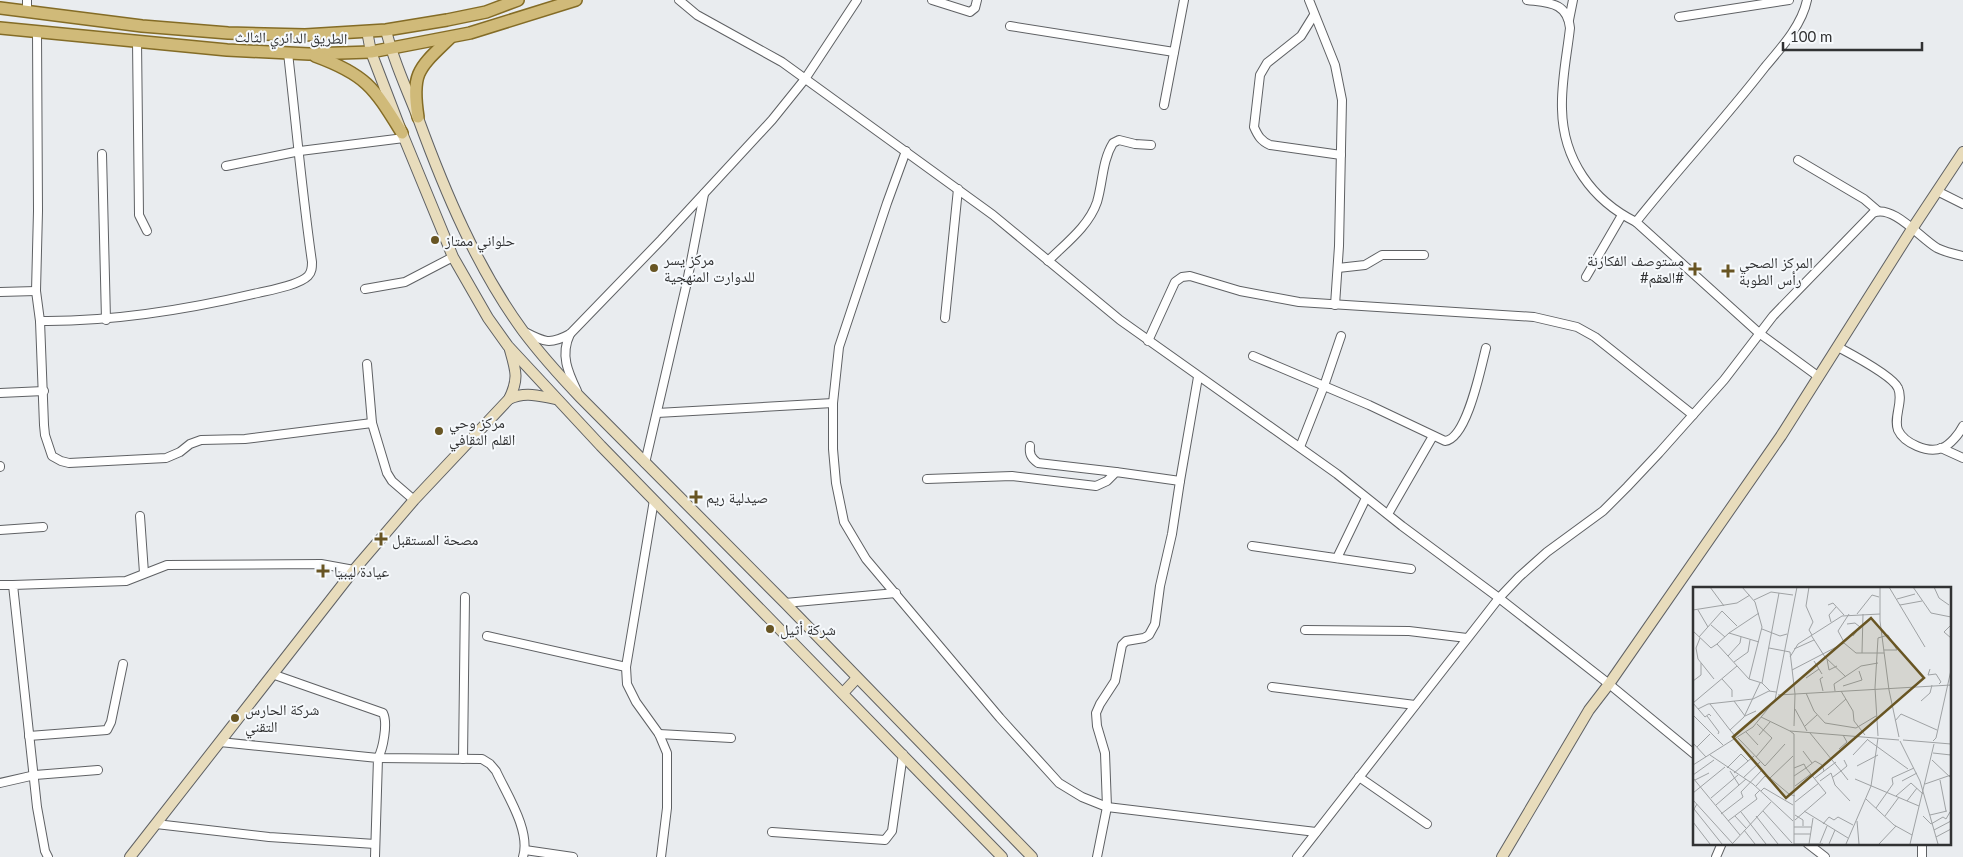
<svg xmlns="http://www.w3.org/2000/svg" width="1963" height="857" viewBox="0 0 1963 857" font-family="Lato,'Noto Naskh Arabic',sans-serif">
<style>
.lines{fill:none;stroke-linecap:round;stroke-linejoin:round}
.street-casing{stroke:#5f6164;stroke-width:10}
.secondary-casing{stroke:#5f6164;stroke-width:12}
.primary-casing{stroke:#846c26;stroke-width:14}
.street{stroke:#fff;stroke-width:8}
.secondary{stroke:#e8dcbc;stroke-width:10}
.primary{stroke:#d0ba79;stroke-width:11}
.poi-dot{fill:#685523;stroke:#f6f9fc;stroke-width:2}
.labels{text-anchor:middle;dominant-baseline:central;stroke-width:4;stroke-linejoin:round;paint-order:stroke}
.street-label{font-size:15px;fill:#313233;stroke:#f6f9fc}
.poi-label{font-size:15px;fill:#313233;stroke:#f6f9fc;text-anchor:start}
.inset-road{fill:none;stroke:#9fa2a4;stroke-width:1}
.view{fill:#685523;fill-opacity:0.15;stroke:#685523;stroke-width:2.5}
.inset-edge{fill:none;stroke:#313233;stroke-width:2.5}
</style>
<rect width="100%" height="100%" fill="#e9ecef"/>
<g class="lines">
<defs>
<g id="street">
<polyline points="679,0 697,15 782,62 993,215 1120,320 1337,474 1402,526 1499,598 1609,684 1694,754"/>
<polyline points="932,0 970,12 975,8 977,0"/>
<polyline points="1309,0 1335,65 1342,100 1339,246 1335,305"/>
<path d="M1527,0C1549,3 1567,2 1570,28C1567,55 1561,82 1562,109C1563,160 1592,200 1636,222L1759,333L1819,377"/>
<polyline points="27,11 27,0"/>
<path d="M1314,15L1301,36L1267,63L1260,75L1254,127C1258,136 1261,141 1270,145L1341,155"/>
<polyline points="1679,17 1789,0"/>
<polyline points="1569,20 1573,0"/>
<polyline points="1010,26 1174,52"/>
<polyline points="37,33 38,211 36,291 40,321 44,425 45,435 52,456 61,461 69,463 166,458 180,452 190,444 201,440 245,439 372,423"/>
<polyline points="137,41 139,215 147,231"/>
<polyline points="1164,105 1184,0"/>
<polyline points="906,151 887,203 839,347 833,403 833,449 836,483 844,522 866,559 1000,718 1059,783 1082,797 1107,807 1316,832"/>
<polyline points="102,154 106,320"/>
<polyline points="1798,160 1864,199 1878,211"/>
<polyline points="226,166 300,151 404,138"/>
<polyline points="1937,191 1963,204"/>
<path d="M1636,222C1678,169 1724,120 1765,67C1781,48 1802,25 1807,0"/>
<path d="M1048,261C1065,244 1089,226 1097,202C1103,182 1102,161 1113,143L1119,140L1135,144L1151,145"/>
<polyline points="1338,268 1365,265 1382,255 1424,255"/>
<polyline points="1586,277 1622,215"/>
<polyline points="365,289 405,282 453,257"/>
<polyline points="0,292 36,291"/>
<polyline points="945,318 958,189"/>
<path d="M40,321C114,322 186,310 258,293C271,290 299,285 308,276C312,272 312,267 312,262C302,193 296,123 288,53"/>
<path d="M525,332C544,342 550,345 570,334L661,240L772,120L805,79L857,0"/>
<path d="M570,334C560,355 568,372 577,391"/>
<polyline points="1148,341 1175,282 1182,277 1190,276 1240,291 1299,302 1534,317 1577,327 1595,337 1693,415"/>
<path d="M1838,347C1851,354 1893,376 1898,388C1904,401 1893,417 1898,430C1904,443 1928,454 1942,448C1950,445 1959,434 1963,426"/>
<path d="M1253,356L1369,405L1445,441C1467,439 1481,367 1486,348"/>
<polyline points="367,364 372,423 387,473 392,481 414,500"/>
<polyline points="0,393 44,391"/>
<polyline points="657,413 833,403"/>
<path d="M1030,446C1029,454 1031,458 1038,463L1116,472"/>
<polyline points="1300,447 1324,386 1341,336"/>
<polyline points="1941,448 1963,458"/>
<polyline points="645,463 687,282 704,194"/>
<polyline points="0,467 0,466"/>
<polyline points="927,479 1012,476 1096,486 1107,481 1116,472 1180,481"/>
<polyline points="654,500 626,667 627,684 636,702 659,734 667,753 667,808 661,857"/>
<polyline points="1388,514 1433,436"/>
<polyline points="140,516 144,573"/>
<polyline points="0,530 43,527"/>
<polyline points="1252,546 1411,569"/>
<polyline points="1337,558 1366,498"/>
<polyline points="0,585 13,585"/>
<polyline points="785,603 896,593"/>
<polyline points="1305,630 1409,631 1467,638"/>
<polyline points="487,636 626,667"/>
<path d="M272,674L383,713C388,723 383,749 378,758L482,759L490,764L496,771C507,795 531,831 523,857"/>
<polyline points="1272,687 1415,705"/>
<polyline points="659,734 731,738"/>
<polyline points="29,736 107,730 111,722 123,664"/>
<polyline points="220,742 378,758 375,857"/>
<polyline points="463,759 465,597"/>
<polyline points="1359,777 1427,824"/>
<polyline points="0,783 35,775 98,770"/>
<polyline points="156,824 269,837 375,844"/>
<polyline points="772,832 885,840 892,831 903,754"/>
<polyline points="1807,843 1825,857"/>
<polyline points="525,850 573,857"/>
<polyline points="48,857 45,851 37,807 13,585 126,581 167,565 321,564 354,570"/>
<polyline points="1097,857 1107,807 1105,753 1097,726 1096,713 1100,704 1115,681 1122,645 1126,641 1144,638 1149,635 1155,624 1160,586 1172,534 1180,481 1198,377"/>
<path d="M1297,857L1499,598L1519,577L1547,552L1603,511L1627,487L1659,453L1724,380L1773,316L1873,213C1893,204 1920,238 1937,248C1945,252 1954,254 1963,256"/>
<polyline points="1716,857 1722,843"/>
<polyline points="1922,857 1922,843"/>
</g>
<g id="secondary">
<path d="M386,30C393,61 407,89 418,118C445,192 477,268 523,331C541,355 560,376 580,397L785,603L1032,857"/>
<polyline points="367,31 371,52 402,133 453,257 488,318 508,346 601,446 1002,857"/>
<path d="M509,399C525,391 539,396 556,399"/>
<polyline points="843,693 857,678"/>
<path d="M130,857L354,570L414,500L509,399C519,379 516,371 510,350"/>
<polyline points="1502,857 1589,710 1609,684 1781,436 1912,229 1963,152"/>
</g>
<g id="primary">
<polyline points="0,8 142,26 228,33 305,35 386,30 447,20 486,12 518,0"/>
<polyline points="0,28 227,50 309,54 371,52 470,33 576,0"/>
<path d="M315,56C367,75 374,88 402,133"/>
<path d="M418,117C411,72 419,68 450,38"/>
</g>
</defs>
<use href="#street" class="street-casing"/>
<use href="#secondary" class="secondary-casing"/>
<use href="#primary" class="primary-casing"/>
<use href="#street" class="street"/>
<use href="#secondary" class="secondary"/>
<use href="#primary" class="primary"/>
</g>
<g class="poi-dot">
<circle cx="435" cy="240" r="5"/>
<circle cx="654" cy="268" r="5"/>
<path d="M1692.5 261.5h5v5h5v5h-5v5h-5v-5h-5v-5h5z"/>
<path d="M1725.5 263.5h5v5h5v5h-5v5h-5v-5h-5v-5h5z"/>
<circle cx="439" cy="431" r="5"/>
<path d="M693.5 489.5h5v5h5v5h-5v5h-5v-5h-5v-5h5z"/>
<path d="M378.5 531.5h5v5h5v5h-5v5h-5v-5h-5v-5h5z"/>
<path d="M320.5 563.5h5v5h5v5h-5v5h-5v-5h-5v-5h5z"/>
<circle cx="770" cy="629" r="5"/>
<circle cx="235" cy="718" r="5"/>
</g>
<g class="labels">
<g class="street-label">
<text transform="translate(291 37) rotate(1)">الطريق الدائري الثالث</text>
</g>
<g class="poi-label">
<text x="445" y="240">حلواني ممتاز</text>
<text x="664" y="259">مركز يسر<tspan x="664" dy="17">للدوارت المنهجية</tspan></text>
<text x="1684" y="260" text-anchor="end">مستوصف الفكارنة<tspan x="1684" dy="17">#العقم#</tspan></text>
<text x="1739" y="262">المركز الصحي<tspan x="1739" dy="17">رأس الطوبة</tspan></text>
<text x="449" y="422">مركز وحي<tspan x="449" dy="17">القلم الثقافي</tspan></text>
<text x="706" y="497">صيدلية ريم</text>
<text x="392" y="539">مصحة المستقبل</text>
<text x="334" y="571">عيادة ليبيا</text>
<text x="780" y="629">شركة أثيل</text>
<text x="245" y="709">شركة الحارس<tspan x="245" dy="17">التقني</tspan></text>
</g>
</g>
<g transform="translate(1693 587)">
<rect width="258" height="258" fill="#e9ecef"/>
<path class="inset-road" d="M17,0L31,19M49,0L62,15L69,40L56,92M116,0L113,19L120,35L116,43L119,48M155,0H176M187,0V34L196,103L206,150M196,0L232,60M220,0L238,26L258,30M241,0L246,11L256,18M204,12L222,7M61,13L78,5L100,8M135,18L140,16L151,28M207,18L229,14M0,23L44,16L57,8M5,23L15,40M29,24L44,39M164,27L179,8L186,10M138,35L136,28L143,20M154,37L162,36L167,40L160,49M18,38L32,50M258,38L251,45L258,51M69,42L87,49L94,47M0,44L18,61L24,57L56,92L69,96L77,104M36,46L66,26M118,48L132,70L153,90M6,50L29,24M7,51L3,61L5,72L21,92M151,55L145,44L156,27M24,57L36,46L66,55M76,61L97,65L102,107L101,139M101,62L121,53M169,66L170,27M35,69L47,56L48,50M97,70L105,57L149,29L187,27M134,72L136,83L144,79M121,74L129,87M41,75L55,65L57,53M237,82L235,88L243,87L248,95L246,97M99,83L151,56L163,66H191M113,91L126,82M29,92L39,103V110M0,94L8,88V76M69,96L86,6M150,99L169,93L166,84M130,104L127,92L130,90M142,104L141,97L168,79L185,76M148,104L160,124L161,134L172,148M113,106L121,124L132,136L163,141L183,129M85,108L258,98M60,112L76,104L83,105M41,114L52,129L63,124M228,114L237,106L239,98M0,116L44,79M0,116L12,130L16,127L18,129M17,117L37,143M5,122L15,117L60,112M102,122L114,144M0,128L30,158M135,128L153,112M14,129L26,145L25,147M68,130L97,144L206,153M202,134L208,127L244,143M112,139L124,128M97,144L101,147V257M53,145L65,158M117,146L148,184L140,190M66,148L77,135M185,149L182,101L185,51L195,48L204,63H191M43,150L37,143L51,130L67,96M45,151L72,179L92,157M175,153L215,182M210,153L258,157M207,154L227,194L245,257M240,154L243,151L258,83M0,156L13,170M4,160L17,147M146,162L154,155L150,148M110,164L119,176M240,166L258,168M17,168L60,197L100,234M160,168L175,152M100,169L77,191L96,207L102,209M63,170L79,151L64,137M151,173L154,179L148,184L155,193M239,173L258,191M0,178L60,140L82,113L104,0M164,179L185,168M34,181L48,167L55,174M101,181L111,177L113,181L122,174L129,178L131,184M37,184L46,198M41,186L61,169M0,188L21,173M101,189L113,181L133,206L102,233M0,191L47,248M50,191L67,175M122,191L143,175M162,192L226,219M2,193L16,186M247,193L253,224M127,194L138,186L142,198L157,214M209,194L224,186M232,197L258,188M63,199L72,189L77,191M102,199L118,187M68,204L71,201L100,218M0,206L32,180M203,209L218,196L230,207M18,211L45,188M173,212L201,238L219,248M0,213L40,257M214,214L224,201M102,215L126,196M4,217L1,222L29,257M23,218L53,192M183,221L200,197L199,191L221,181M70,224L99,256M111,224L155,251M48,225L73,257M28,227L50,210L48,205L69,183M102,228L110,233V239M237,228L254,224M42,229L53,241M63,229L85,257M192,229L206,210M230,229L238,237L250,230L253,232L257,225M35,234L64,212L62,208L67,203M164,234L166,257M0,235L17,257M130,237L136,230L141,233L145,230L160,238M101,240H118M51,243L62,257M241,243L258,234M101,247H117M243,250L258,242M40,256L78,215M127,256L134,239M101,257H130M116,257L120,231M136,257L142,243M153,257L178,199L185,151M186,257L203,239M217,257L241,157"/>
<path class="view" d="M178,31L231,91L93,211L40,150Z"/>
<rect width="258" height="258" class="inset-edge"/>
</g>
<path d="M1783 42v8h139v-8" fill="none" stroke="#313233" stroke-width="2.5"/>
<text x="1790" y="42" font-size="15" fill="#313233" stroke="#f6f9fc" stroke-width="4" paint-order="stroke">100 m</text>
</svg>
